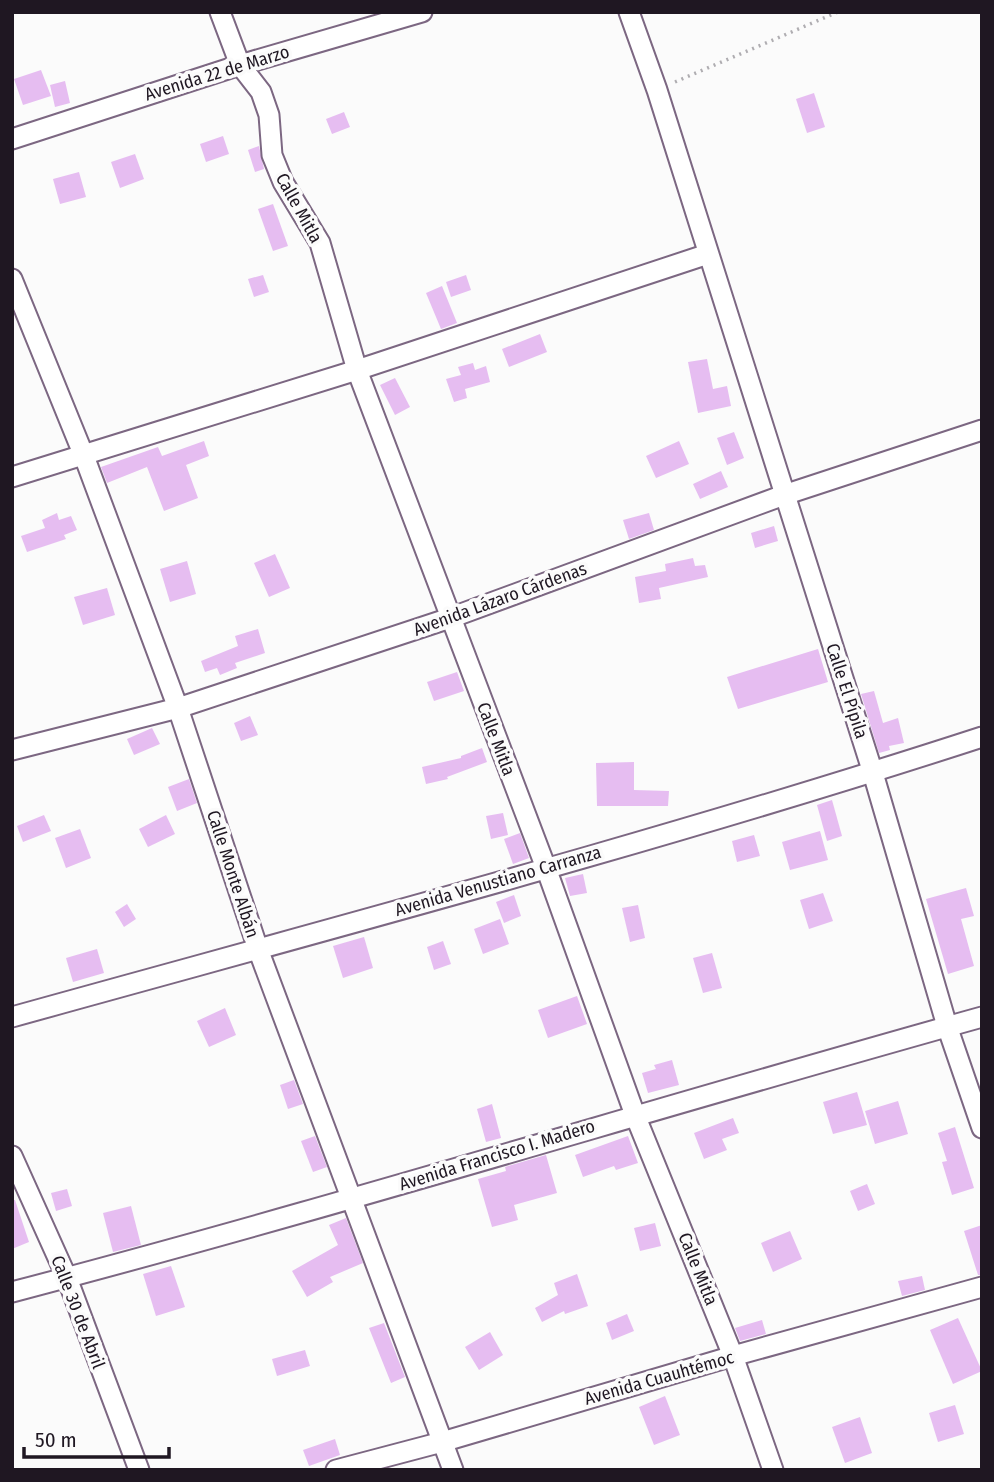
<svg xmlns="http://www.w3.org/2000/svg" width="994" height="1482" viewBox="0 0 994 1482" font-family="'Fira Sans Condensed',sans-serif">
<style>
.building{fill:#e6bdf1}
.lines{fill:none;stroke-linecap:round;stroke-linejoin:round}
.street-casing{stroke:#7c6782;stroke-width:23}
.path{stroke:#afadb1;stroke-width:3.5;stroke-dasharray:2 5;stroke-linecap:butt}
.street{stroke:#fff;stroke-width:19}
.labels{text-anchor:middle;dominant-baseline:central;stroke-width:7;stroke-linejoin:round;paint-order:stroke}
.street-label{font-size:18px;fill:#1f1722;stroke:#fbfbfb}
</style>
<rect width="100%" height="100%" fill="#fbfbfb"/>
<g class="building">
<polygon points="41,70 51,96 23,105 14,79"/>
<polygon points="65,81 70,103 55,107 50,85"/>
<polygon points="814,93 825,127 807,133 796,99"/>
<polygon points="344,112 350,127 332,134 326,119"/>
<polygon points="223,136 229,154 206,162 200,144"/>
<polygon points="259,146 264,169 255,172 248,150"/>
<polygon points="135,154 144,179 120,188 111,162"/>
<polygon points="79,172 86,197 60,204 53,179"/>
<polygon points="273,204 288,246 273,251 258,209"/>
<polygon points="263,275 269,292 254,297 248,279"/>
<polygon points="466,275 471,290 451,297 446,282"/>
<polygon points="442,286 457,323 441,329 426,293"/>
<polygon points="540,334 547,352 509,367 502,349"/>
<polygon points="707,359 713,389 727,386 731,406 698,413 688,362"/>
<polygon points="473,363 475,370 486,366 490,382 465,389 467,398 454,402 446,379 461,375 458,367"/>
<polygon points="395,378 410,407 395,415 380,385"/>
<polygon points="734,432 744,458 727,465 717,438"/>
<polygon points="204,441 209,456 186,465 198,498 164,511 147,467 107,483 101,467 158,447 162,456"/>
<polygon points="679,441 689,464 656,478 646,456"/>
<polygon points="721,471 728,487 700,499 693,484"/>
<polygon points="57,513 59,520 71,516 77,530 64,535 66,539 27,552 21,536 45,528 42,520"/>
<polygon points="649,513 654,530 629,539 623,520"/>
<polygon points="774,526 778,541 755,548 751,533"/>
<polygon points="275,554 290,588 269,597 254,563"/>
<polygon points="693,558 695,566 705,565 708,577 659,588 661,599 639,603 635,577 666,571 665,564"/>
<polygon points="187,561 196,594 170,602 160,569"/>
<polygon points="107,588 115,615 83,625 74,597"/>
<polygon points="258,629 265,653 235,663 237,668 220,675 217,668 205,672 201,661 238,646 235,636"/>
<polygon points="818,649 828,682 738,709 727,677"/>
<polygon points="457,672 464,691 434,701 427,682"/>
<polygon points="874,691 883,723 898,718 904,743 889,746 890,750 879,753 861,694"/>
<polygon points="250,716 258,735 241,741 234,723"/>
<polygon points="152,728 160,744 134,755 127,739"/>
<polygon points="482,748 487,762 447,777 448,779 426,784 422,767 461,758 461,756"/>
<polygon points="634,762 634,790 669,791 668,806 597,806 596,763"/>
<polygon points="189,779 197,803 177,811 168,787"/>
<polygon points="832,800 842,836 827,841 817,805"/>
<polygon points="503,813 508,835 491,839 486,816"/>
<polygon points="44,815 51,831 23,842 17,826"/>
<polygon points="166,815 175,834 148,847 139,829"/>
<polygon points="80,829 91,858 66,868 55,838"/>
<polygon points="820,831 828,860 790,870 782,842"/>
<polygon points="520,833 529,858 513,864 504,839"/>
<polygon points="754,835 760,856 737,862 732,841"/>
<polygon points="583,874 587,893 570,896 565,878"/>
<polygon points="966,888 974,916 961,919 974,966 948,974 926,899"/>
<polygon points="823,893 833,921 809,929 800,900"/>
<polygon points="514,895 521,916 504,923 496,902"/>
<polygon points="127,904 136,919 124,927 115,912"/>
<polygon points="638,905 645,938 630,942 622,908"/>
<polygon points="500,919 509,944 483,954 474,929"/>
<polygon points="364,937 373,968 343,978 333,946"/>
<polygon points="443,941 451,964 434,970 427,947"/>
<polygon points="97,949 104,973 73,982 66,958"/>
<polygon points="712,953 722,988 703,993 693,958"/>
<polygon points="577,996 587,1024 548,1038 538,1010"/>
<polygon points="225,1008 236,1035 209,1047 197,1021"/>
<polygon points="672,1060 679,1085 648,1093 642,1073 656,1069 654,1065"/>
<polygon points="294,1080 303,1104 288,1109 280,1085"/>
<polygon points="857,1092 867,1125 833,1134 823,1102"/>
<polygon points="898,1101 908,1134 875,1144 865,1111"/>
<polygon points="492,1104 501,1138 486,1142 477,1109"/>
<polygon points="733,1118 739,1133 722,1139 727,1150 704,1159 694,1133"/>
<polygon points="955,1127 974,1188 952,1195 942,1162 947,1161 938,1133"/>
<polygon points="315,1136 327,1167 313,1172 301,1141"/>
<polygon points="628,1136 638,1163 616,1170 614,1166 583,1177 575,1155"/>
<polygon points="546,1155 557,1193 514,1205 518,1220 492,1227 478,1179 506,1171 505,1167"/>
<polygon points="867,1184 875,1204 858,1211 850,1191"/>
<polygon points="67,1189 72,1206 56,1211 51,1193"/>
<polygon points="12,1200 15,1200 29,1242 12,1249"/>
<polygon points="131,1206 141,1245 113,1252 103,1213"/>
<polygon points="346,1218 363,1263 330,1277 333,1282 307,1297 292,1271 338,1245 329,1225"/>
<polygon points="655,1223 661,1246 640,1251 634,1228"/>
<polygon points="982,1225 982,1275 978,1275 964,1231"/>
<polygon points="790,1231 802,1259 773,1272 761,1243"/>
<polygon points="171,1266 185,1307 156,1316 143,1274"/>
<polygon points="577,1274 588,1306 565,1314 564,1311 542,1322 535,1308 558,1295 554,1283"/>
<polygon points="922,1276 925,1290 902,1296 898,1281"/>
<polygon points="627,1314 634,1331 612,1340 606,1323"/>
<polygon points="958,1318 982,1371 953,1384 930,1330"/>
<polygon points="762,1320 766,1334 740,1341 735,1328"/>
<polygon points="384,1323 405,1377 391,1383 369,1328"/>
<polygon points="490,1332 503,1355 479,1370 465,1347"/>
<polygon points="305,1350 310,1366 277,1376 272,1359"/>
<polygon points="665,1396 680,1435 654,1445 639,1407"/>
<polygon points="955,1405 964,1434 938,1442 929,1413"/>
<polygon points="860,1417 872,1453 845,1463 832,1427"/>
<polygon points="335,1439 340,1455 309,1466 303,1450"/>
</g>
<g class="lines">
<defs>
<g id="street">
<polyline points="220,12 240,65 261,92 269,115 272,155 283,182 320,243 357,370 546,868 635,1115 733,1356 773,1470"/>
<polyline points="629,12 657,90 873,773 947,1026 982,1128"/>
<polyline points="12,139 240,65 422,12"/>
<polyline points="12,279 84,456 178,708 258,949 453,1470"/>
<polyline points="12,477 357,370 708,254"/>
<polyline points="12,750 178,708 450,618 784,495 982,430"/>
<path d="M12,1017C336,927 662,841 982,737"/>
<polyline points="12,1156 67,1278 139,1470"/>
<path d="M12,1292C337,1207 658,1107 982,1017"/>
<polyline points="336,1470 442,1442 733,1356 982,1287"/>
</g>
</defs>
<use href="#street" class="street-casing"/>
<polyline class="path" points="675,82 838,12"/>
<use href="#street" class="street"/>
</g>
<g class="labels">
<g class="street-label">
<text transform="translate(217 73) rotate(-17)">Avenida 22 de Marzo</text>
<text transform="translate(299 208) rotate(61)">Calle Mitla</text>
<text transform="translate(500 599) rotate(-20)">Avenida Lázaro Cárdenas</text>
<text transform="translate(847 691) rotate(72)">Calle El Pípila</text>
<text transform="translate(496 739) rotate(69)">Calle Mitla</text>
<text transform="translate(233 874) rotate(72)">Calle Monte Albán</text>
<text transform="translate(498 881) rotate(-16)">Avenida Venustiano Carranza</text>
<text transform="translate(497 1155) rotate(-17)">Avenida Francisco I. Madero</text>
<text transform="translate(698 1269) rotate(68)">Calle Mitla</text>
<text transform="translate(78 1312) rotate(69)">Calle 30 de Abril</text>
<text transform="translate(659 1378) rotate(-16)">Avenida Cuauhtémoc</text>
</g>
</g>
<rect width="994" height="1482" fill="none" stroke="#1f1722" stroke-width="28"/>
<path d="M24 1447v10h145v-10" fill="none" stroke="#1f1722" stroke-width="3.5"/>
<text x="35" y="1447" font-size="21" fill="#1f1722" stroke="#fbfbfb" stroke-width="5" paint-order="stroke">50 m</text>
</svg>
